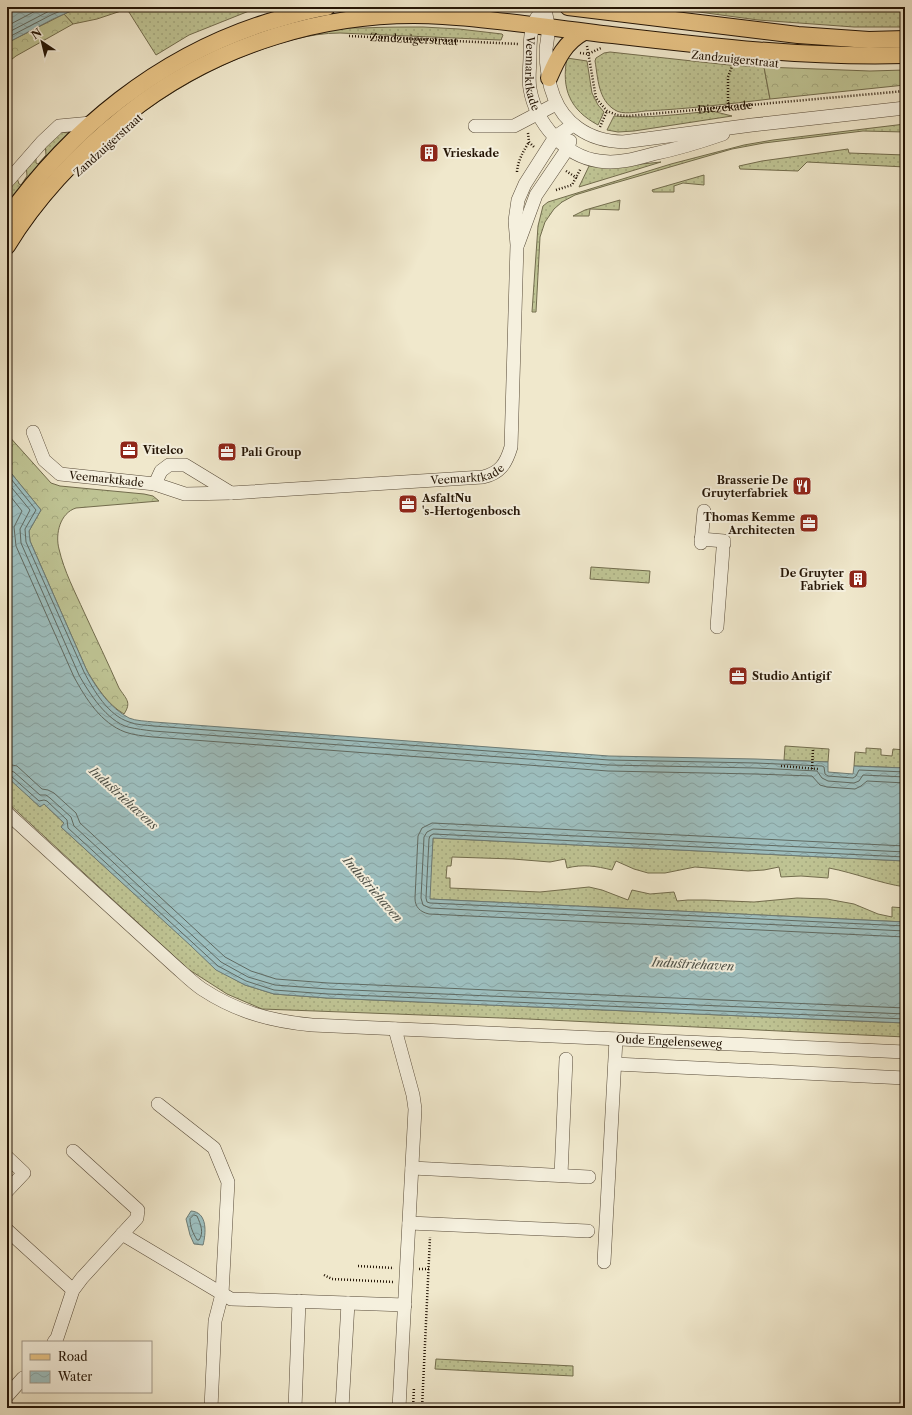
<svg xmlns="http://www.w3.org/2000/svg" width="912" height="1415" viewBox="0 0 912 1415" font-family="'Libre Caslon Text',serif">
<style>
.grass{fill:url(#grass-dots);stroke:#726c4d}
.forest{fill:url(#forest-crowns);stroke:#726c4d}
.water{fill:url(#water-waves);stroke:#6d7b75}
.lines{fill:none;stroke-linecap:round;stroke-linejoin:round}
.shore{stroke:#606a62;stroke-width:1}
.minor-casing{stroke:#574a38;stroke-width:14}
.major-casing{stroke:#241506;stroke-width:18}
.path{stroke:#241506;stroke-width:2.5;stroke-dasharray:1 2;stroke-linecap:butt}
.minor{stroke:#f5f0de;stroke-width:13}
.major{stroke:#e8c486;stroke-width:16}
.labels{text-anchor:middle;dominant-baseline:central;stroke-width:4;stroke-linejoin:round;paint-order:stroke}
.street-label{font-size:11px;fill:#241506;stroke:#f5f0de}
.poi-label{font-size:11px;font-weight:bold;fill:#241506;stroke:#f5f0de;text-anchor:start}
.water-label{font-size:12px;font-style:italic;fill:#4e5047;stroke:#f5f0de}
</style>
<defs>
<pattern id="grass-dots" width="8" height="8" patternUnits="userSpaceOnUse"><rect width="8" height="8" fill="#bfc494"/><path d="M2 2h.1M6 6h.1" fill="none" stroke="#a4a87e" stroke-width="1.8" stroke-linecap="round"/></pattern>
<pattern id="forest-crowns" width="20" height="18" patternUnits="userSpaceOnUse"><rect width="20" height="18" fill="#bfc494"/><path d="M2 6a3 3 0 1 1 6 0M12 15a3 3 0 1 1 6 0" fill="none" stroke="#a4a87e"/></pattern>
<pattern id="water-waves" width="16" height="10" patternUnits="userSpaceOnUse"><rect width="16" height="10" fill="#9dbfbf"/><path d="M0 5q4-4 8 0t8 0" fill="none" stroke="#87a3a3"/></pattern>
</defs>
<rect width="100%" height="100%" fill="#f0e8cc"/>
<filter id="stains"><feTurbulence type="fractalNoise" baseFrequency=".005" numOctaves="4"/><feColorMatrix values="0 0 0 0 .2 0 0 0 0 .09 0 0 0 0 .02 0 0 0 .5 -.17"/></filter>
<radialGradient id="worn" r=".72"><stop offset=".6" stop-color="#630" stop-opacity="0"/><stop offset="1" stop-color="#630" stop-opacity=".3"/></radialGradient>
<g class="grass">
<polygon points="80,7 264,7 254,9 189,35 156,55 127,9 97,19 73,24 64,14"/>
<polygon points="662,7 905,7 905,27 854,27 758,20"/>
<path d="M423,27L459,29L502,34L503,35L501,40H500L340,33C309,33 279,43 249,54C148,94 63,168 7,261C7,250 41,207 50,196C123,111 221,47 333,29C342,27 353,28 363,28C383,27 403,27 423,27Z"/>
<path d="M610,52L729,65L764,67L770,99C728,104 687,109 645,111C637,112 622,115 615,110C598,100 598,78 595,61L596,58L604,53Z"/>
<path d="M567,58L587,61L592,93L598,105L604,112L598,125C570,110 561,89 567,58Z"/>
<path d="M712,111L732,116L634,131L618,132L607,130L614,116C644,119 682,114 712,111Z"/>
<polygon points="905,124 905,132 863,131 764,143 732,149 608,185 575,195 562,202 554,209 545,222 540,237 536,312 532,312 538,226 543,206 548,202 671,164 744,145 773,140"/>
<polygon points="56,132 71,133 7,206 7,202 11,197 9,185 17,178 19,184 21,185 27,176 26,164 36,156 36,163 38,164 46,155 45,143"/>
<polygon points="848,149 849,153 905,155 905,167 807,162 798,171 740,169 739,166 762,161"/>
<polygon points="661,162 579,187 590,164 613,167"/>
<polygon points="704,175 704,185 683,183 674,186 674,192 653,192 652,190"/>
<polygon points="620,200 619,210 590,209 589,216 573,216 585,210"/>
<polygon points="591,567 650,571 649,583 590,579"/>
<polygon points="785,746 829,749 828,762 784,760"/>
<polygon points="866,748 881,749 881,755 892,756 893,749 905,750 905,768 854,766 855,752 866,753"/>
<polygon points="7,776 40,807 43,803 64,823 61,827 192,946 216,969 245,985 274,994 327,998 905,1023 905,1037 528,1019 262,1009 227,994 188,969 7,802"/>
<path d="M433,838L905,861V887C879,883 855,873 829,868L828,878L801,876L781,877L779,867L764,870L748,871L695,867L665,873H648L634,869L616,861L612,870C596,866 583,864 567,868L565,859L550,862L513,859L452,857L451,866H447L446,878H450V888L540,892L589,887L602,890L628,900L632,890L650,894L674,892L677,901L688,900H705L754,902L797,898L827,899L854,904L878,914L892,917V907L905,908V922L429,899Z"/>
<polygon points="436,1359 573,1366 573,1376 435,1369"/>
</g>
<g class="forest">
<polygon points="64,14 73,24 16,56 7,63 7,43"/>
<polygon points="764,67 870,71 905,70 905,85 770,99"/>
<path d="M7,434L51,483L60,486L144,494L153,496L159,501L76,508C60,513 55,534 59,549C64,571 75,592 84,612C96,638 108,663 119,688C126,699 132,702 124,714C107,704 97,687 87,671L30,541L29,531L41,510L7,468Z"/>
</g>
<g class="water">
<polygon points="7,7 80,7 53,19 7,43"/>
<path d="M7,468L41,510L29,531L30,541L87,671C97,689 110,708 129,718C136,721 146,721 154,722L609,756L756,759L828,762V772L853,774L854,766L905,768V861L433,838L430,899L905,922V1023L327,998L274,994L245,985L216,970L191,946L61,827L64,823L44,804L40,807L7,777Z"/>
<path d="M191,1211C208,1212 206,1234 203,1245L194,1244L190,1235L186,1219Z"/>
</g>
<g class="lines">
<g class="shore">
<polyline points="7,26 43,7"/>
<polyline points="7,33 57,7"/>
<polyline points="7,38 51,15 70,7"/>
<path d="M7,474L36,510L25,529L26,542L84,672C94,691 108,715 129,722C136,725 146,725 154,726L609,760L756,763L822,766L824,767L825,774L828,776L853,778L856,776L859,770L905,772"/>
<path d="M7,482L30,510L20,529L21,543L79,675C89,693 107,721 128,727C136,729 145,730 153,731L608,765L756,768L817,771L822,778L828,781L854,783L859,781L863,775L905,777"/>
<path d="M7,492L22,511L14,527L16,546L74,677C86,699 101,723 125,732C133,735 144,736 153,737L608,771L755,774L812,776L820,785L827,787L855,789L861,786L867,781L905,783"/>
<polyline points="7,764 17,766 42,789 48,790 54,793 76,813 80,823 225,957 251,971 276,979 328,983 905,1008"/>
<polyline points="7,770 14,772 40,795 46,795 50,798 71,817 74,826 221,962 248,977 275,985 328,989 905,1014"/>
<polyline points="7,775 11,776 39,801 44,800 47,801 67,820 68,828 218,966 246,981 274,990 328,994 905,1019"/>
<path d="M905,846L432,823L422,828L418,836L415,898C415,907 420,912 429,914L905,937"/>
<polyline points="905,852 433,829 427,832 424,837 421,898 423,905 430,908 905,931"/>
<polyline points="905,857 433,834 430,836 429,839 426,898 427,902 430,903 905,926"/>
<path d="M194,1215L197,1216C201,1225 204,1233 199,1240H197C193,1233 190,1227 190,1219Z"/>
</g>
<defs>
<g id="minor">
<path d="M544,7C546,13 547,19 548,25C549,33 547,41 546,49C546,79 552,110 578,128C592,138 606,141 623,142L752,125L905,108"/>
<path id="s3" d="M537,17C530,29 530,43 530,56C530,67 528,78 530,89C536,123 564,156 599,161C617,164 635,159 653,154C677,149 700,142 723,134"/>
<polyline points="475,126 514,126 556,104"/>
<polyline points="7,182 42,142 59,126 91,123"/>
<polyline points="518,244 536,195 568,148 570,141"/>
<path id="s4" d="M33,432L44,460L60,474L155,484L185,494L231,493L483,477C500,473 506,464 511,447L517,245L515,221L518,200L525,184L555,137L573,125"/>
<polyline points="155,484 161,471 169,465 185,465 231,493"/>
<polyline points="701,539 724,541 724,544"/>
<polyline points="701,543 704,511"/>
<polyline points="717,627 723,549"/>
<path id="s5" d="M7,813L176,967C184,974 193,983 202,989C237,1012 271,1021 312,1025L905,1052"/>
<polyline points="395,1029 413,1095 415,1109 399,1408"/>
<polyline points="615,1064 905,1078"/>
<polyline points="158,1104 214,1148 228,1182 222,1294 215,1321 211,1408"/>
<polyline points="7,1157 24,1173 7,1191"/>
<polyline points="412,1168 589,1177"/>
<polyline points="561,1175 566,1059"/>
<polyline points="409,1223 588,1231"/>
<polyline points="7,1230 73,1290"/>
<polyline points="122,1234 231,1299 405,1305"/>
<polyline points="604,1262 616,1039"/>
<polyline points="54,1342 57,1338 73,1290 82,1278 137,1218 138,1210 73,1151"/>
<polyline points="7,1396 23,1378"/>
<polyline points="295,1408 299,1301"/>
<polyline points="342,1408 348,1303"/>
</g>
<g id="major">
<polyline points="568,7 798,35 869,40 905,39"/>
<path d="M549,78C557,59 565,42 584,32"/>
<path d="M7,218C71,128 159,57 265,23C285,17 306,10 327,7"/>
<path d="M7,246C38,195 80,152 126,115C214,44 331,9 443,16C494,19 545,27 595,33C698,45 801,58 905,55"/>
</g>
</defs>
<use href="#minor" class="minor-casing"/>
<use href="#major" class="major-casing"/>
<g class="path">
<path id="s1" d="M349,36L519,44"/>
<path id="s2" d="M587,46L596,98L600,103L607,111L617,115L628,116L905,91"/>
<polyline points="580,53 588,54 601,48"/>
<polyline points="728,107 728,77 734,61"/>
<polyline points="600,127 607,111"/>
<polyline points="528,133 529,142 535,148"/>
<polyline points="566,171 577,178"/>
<path d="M517,172C518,160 523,152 529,142"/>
<polyline points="556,190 572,185 581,168"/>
<polyline points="7,265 11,259"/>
<polyline points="781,766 818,769"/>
<polyline points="812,769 813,748"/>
<polyline points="358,1266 394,1268"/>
<polyline points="419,1269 429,1269"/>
<polyline points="324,1275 332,1279 394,1282"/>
<polyline points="413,1408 414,1387"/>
<polyline points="422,1408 430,1237"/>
</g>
<use href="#minor" class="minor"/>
<use href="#major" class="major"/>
</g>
<defs>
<symbol id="building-square" viewBox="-11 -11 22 22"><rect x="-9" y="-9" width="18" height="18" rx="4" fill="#8f2418" stroke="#f5f0de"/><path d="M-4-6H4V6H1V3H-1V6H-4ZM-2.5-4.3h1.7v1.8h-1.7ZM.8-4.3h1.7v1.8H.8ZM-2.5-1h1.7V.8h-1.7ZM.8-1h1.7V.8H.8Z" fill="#fff"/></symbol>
<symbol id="office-square" viewBox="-11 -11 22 22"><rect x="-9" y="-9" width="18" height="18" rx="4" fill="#8f2418" stroke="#f5f0de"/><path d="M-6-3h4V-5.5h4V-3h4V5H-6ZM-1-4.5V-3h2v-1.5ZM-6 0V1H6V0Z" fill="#fff"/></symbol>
<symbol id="restaurant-square" viewBox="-11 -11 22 22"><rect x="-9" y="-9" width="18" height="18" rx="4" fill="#8f2418" stroke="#f5f0de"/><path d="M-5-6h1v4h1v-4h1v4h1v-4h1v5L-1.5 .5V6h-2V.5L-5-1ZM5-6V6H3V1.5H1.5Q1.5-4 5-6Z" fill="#fff"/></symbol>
</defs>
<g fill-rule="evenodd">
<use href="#building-square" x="418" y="142" width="22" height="22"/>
<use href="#office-square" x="118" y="439" width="22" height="22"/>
<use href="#office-square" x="216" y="441" width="22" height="22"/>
<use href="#restaurant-square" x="791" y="475" width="22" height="22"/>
<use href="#office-square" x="397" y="493" width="22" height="22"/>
<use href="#office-square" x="798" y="512" width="22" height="22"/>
<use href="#building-square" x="847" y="568" width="22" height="22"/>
<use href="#office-square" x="727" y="665" width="22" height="22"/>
</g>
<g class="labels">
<g class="street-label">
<text stroke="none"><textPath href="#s1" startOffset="65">Zandzuigerstraat</textPath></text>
<text transform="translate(735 59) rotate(6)">Zandzuigerstraat</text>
<text stroke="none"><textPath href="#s3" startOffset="58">Veemarktkade</textPath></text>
<text stroke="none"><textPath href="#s2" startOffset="189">Diezekade</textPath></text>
<text transform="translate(108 145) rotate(-42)">Zandzuigerstraat</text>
<text stroke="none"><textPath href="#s4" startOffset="462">Veemarktkade</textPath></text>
<text stroke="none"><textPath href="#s4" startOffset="98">Veemarktkade</textPath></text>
<text stroke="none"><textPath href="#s5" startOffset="737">Oude Engelenseweg</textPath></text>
</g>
<g class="poi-label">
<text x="443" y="153">Vrieskade</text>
<text x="143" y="450">Vitelco</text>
<text x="241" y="452">Pali Group</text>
<text x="788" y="480" text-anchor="end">Brasserie De<tspan x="788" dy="13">Gruyterfabriek</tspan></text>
<text x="422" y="498">AsfaltNu<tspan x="422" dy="13">'s-Hertogenbosch</tspan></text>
<text x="795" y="517" text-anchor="end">Thomas Kemme<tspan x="795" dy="13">Architecten</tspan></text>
<text x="844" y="573" text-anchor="end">De Gruyter<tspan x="844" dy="13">Fabriek</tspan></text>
<text x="752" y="676">Studio Antigif</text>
</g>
<g class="water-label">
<text transform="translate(124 798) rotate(42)">Industriehavens</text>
<text transform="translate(373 889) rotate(49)">Industriehaven</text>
<text transform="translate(693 964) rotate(3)">Industriehaven</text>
</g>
</g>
<rect width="912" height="1415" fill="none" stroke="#f0e8cc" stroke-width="24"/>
<rect x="8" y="8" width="896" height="1399" fill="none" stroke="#241506" stroke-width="2"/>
<rect x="12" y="12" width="888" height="1391" fill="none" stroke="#241506"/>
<rect x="22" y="1341" width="130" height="52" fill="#f5f0de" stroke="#a19888"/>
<rect x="30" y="1354" width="20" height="6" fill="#e8c486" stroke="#a19888"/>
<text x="58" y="1361" font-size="12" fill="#241506">Road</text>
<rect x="30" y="1371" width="20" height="12" fill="url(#water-waves)" stroke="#a19888"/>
<text x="58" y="1381" font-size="12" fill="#241506">Water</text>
<g transform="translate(42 42) rotate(325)" stroke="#f5f0de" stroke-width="3" paint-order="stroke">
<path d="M0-3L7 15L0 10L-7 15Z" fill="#241506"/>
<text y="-6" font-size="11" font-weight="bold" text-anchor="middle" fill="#241506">N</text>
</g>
<rect width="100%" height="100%" filter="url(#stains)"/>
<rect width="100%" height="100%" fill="url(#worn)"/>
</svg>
